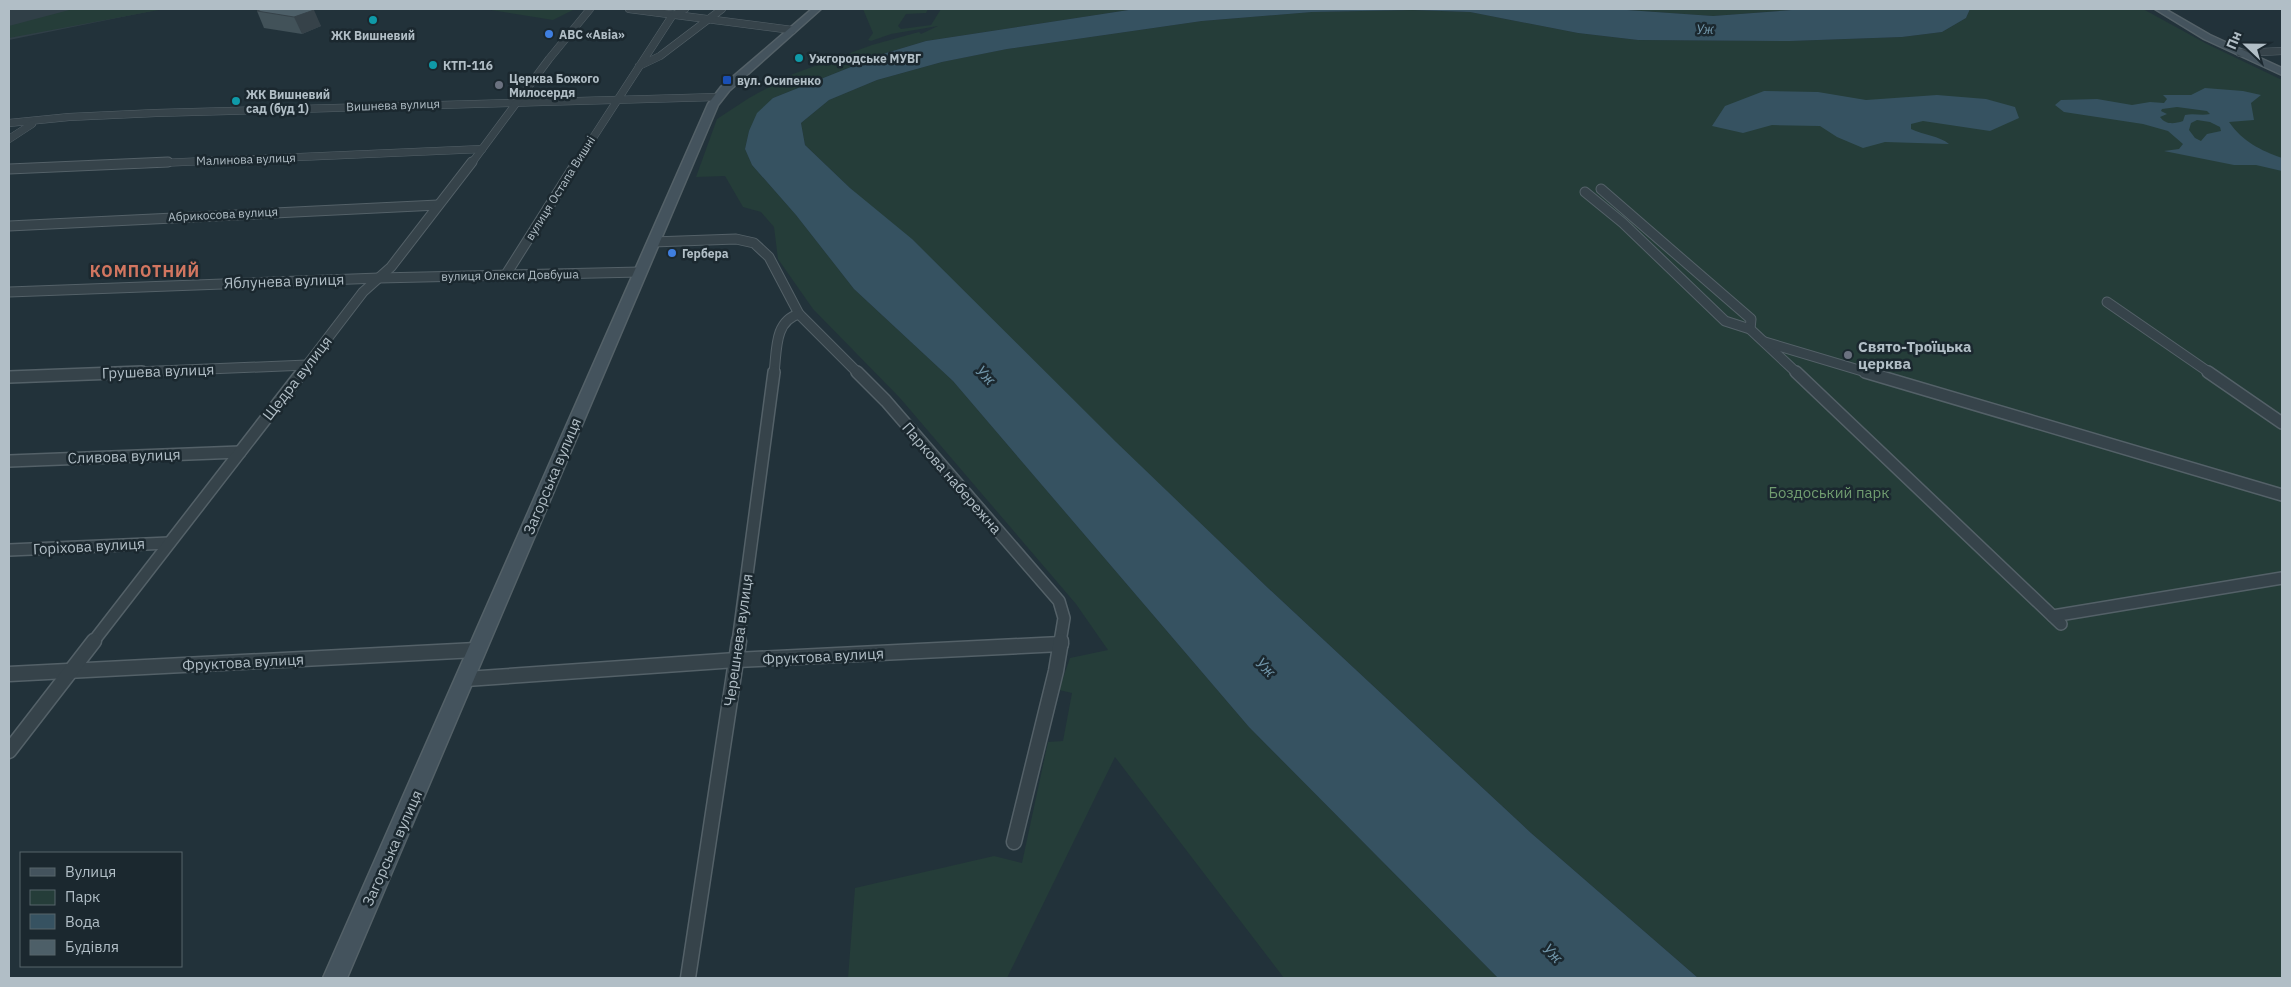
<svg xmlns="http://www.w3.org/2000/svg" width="2291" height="987" viewBox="0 0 2291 987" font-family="'IBM Plex Sans',sans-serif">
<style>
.airport{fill:#303f47}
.green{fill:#253d39}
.water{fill:#365261;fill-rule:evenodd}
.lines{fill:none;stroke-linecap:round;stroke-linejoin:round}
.street-far3-casing{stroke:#546168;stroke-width:8}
.street-far2-casing{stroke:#546168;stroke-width:11}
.street-far1-casing{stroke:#546168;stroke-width:14}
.street-casing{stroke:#546168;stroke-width:17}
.secondary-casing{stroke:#546168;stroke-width:3}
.street-far3{stroke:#36434a;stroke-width:7}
.street-far2{stroke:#36434a;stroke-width:9}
.street-far1{stroke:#36434a;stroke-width:11}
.street{stroke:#36434a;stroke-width:14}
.secondary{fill:#44535d;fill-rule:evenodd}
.wall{fill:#425259}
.shaded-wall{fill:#364249}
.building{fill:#4d5f68;stroke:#364249}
.culture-dot{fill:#0f9aa8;stroke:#1b282f;stroke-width:2}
.shop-dot{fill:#3f7fe0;stroke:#1b282f;stroke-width:2}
.transit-dot{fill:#1a4fb4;stroke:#1b282f;stroke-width:2}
.worship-dot{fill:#6b7280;stroke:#1b282f;stroke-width:2}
.labels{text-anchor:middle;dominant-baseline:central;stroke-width:5;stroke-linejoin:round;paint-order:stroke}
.far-poi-label{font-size:12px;font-weight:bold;fill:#b1bec6;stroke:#1b282f;text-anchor:start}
.far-street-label{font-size:12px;fill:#b1bec6;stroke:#1b282f}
.far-water-label{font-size:14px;font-style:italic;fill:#7196aa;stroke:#1b282f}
.street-label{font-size:15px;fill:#b1bec6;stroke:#1b282f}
.poi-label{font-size:15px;font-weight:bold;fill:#b1bec6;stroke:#1b282f;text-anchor:start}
.park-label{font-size:15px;fill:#709c70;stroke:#1b282f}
.far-district-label{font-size:16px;font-weight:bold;letter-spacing:1px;fill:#d27660;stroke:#1b282f}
.water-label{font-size:16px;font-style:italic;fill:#7196aa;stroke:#1b282f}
</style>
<rect width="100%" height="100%" fill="#22323a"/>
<polygon class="airport" points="9,9 161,9 9,40"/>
<g class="green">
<polygon points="73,9 164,9 9,38 9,26"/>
<polygon points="485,9 575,9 553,20"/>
<polygon points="863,9 928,9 926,13 906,14 898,26 901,29 931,25 941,9 1135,9 926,41 886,53 773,98 749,131 745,149 752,165 796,215 854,289 953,381 1249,727 1498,978 1284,978 1115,757 1007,978 848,978 855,888 994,856 1022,863 1048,742 1063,741 1072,693 1059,690 1070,658 1108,650 1076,604 900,398 813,309 778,259 774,227 761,212 743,207 725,176 696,177 717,119 749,98 793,74 872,45 919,32 921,34 938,26 891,34 871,41 868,40 873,33"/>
<polygon points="1613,9 1805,9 1713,16"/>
<polygon points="1970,9 2143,9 2207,44 2282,80 2282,978 1698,978 1531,833 1268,588 805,145 801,123 829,100 877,80 942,62 1007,49 1202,21 1312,12 1413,10 1470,12 1578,33 1638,40 1790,41 1902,37 1942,32 1966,18"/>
</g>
<g class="water">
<polygon points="1135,9 1613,9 1713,16 1805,9 1970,9 1966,18 1942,32 1902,37 1790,41 1638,40 1578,33 1470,12 1413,10 1312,12 1202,21 1007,49 942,62 877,80 829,100 801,123 805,145 850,188 912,239 1116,442 1268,588 1531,833 1698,978 1498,978 1249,727 953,381 854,289 796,215 752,165 745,149 749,131 757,113 773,98 886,53 926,41"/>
<path d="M2205,88L2243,91L2261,95L2251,103L2254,120L2229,122C2243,142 2260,150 2282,158V171L2256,165H2234L2164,151L2179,149L2183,144L2168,131L2143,124L2064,112L2055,105L2061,100L2097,99L2132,105L2150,102L2164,103L2167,99L2163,95H2191ZM2177,107L2207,111L2210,114C2201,116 2194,113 2185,115L2183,121C2174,124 2166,125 2160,117L2167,114L2161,111L2162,109ZM2197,120L2210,122L2220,127L2221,131L2207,134L2201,141L2195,138L2189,130L2191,123Z"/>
<path d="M1764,91L1818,92L1866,100L1937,95L1986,99L2015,107L2019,118L1990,131L1923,121L1911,124V129C1923,135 1940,136 1949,144L1885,142L1863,148L1837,137L1820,126L1772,125L1743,133L1712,126L1725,106Z"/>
</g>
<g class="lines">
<defs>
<g id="street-far3">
<polyline points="629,9 792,30"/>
<polyline points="2240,53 2282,51"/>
<polyline points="639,66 660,56 722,9"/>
<polyline points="9,123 69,117 156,113 717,97"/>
<polyline points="9,139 32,124"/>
<polyline points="138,164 482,149"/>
<polyline points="471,164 549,59 590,9"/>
<polyline points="576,164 672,16 685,9"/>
</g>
<g id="street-far2">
<polyline points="9,169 168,162"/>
<polyline points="1601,189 1751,319 1750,329"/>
<polyline points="1585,192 1623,223 1725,321 1750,329 1797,373"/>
<polyline points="9,226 438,205"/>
<polyline points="653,242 736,239 754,243 769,257 799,314 858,373"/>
<polyline points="505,276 577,162"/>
<polyline points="9,292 379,278 640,272"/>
<polyline points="2107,302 2210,373"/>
<polyline points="1765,342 1869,373"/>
<polyline points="111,373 307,365"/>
<polyline points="301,373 363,292 391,267 472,162"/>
<path d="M774,373C777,351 774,321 799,314"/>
</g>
<g id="street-far1">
<polyline points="857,372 886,401 1059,601 1064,618 1060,642"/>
<polyline points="1796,372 2061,624"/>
<polyline points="1865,372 2282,495"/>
<polyline points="2208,372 2282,423"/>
<polyline points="9,377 142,372"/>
<polyline points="9,461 240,452"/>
<polyline points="9,550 169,543"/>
<polyline points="2053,616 2282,578"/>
<polyline points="93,642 302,372"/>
<polyline points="738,642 774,372"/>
</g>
<g id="street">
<polyline points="9,674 476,650"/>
<polyline points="466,679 736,660 1061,644"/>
<polyline points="9,751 94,641"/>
<polyline points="1014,842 1056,671 1061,641"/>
<polyline points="688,978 739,641"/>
</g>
<g id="secondary">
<polygon points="812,9 821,9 729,91 718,105 347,978 323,978 708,104 721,87"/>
<polygon points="2155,9 2165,9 2210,35 2282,68 2282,75 2204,39"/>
</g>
</defs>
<use href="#street-far3" class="street-far3-casing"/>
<use href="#street-far2" class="street-far2-casing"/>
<use href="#street-far1" class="street-far1-casing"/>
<use href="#street" class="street-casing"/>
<use href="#secondary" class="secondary-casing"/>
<use href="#street-far3" class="street-far3"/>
<use href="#street-far2" class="street-far2"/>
<use href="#street-far1" class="street-far1"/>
<use href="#street" class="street"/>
<use href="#secondary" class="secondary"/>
</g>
<polygon class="wall" points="309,9 321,26 302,34 264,28 257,11"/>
<polygon class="shaded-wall" points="314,10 321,26 302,34 294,17"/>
<polygon class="building" points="262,9 309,9 314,10 294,17 257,11"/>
<g class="culture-dot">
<circle cx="373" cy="20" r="5"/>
<circle cx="799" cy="58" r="5"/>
<circle cx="433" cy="65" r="5"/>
<circle cx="236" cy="101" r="5"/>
</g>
<g class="shop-dot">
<circle cx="549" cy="34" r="5"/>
<circle cx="672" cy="253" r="5"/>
</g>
<rect class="transit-dot" x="722" y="75" width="10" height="10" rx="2.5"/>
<g class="worship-dot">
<circle cx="499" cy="85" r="5"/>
<circle cx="1848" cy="355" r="5"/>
</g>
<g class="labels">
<g class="far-poi-label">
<text x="559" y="34">ABC «Авіа»</text>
<text x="373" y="35" text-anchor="middle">ЖК Вишневий</text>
<text x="809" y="58">Ужгородське МУВГ</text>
<text x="443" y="65">КТП-116</text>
<text x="509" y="78">Церква Божого<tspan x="509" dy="14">Милосердя</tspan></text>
<text x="737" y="80">вул. Осипенко</text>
<text x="246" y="94">ЖК Вишневий<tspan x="246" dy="14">сад (буд 1)</tspan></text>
<text x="682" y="253">Гербера</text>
</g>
<g class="far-street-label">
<text transform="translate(393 105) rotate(-2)">Вишнева вулиця</text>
<text transform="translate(246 159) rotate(-2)">Малинова вулиця</text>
<text transform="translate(560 188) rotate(-58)">вулиця Остапа Вишні</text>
<text transform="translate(223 214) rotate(-3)">Абрикосова вулиця</text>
<text transform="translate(510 275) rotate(-1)">вулиця Олекси Довбуша</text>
</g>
<g class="far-water-label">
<text transform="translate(1705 29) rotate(-1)">Уж</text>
</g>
<g class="street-label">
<text transform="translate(284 281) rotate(-2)">Яблунева вулиця</text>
<text transform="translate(158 371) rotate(-2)">Грушева вулиця</text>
<text transform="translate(297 378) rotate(-52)">Щедра вулиця</text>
<text transform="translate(124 456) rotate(-2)">Сливова вулиця</text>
<text transform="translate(552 476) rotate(-67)">Загорська вулиця</text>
<text transform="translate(952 478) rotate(49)">Паркова набережна</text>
<text transform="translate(89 546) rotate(-3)">Горіхова вулиця</text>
<text transform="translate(738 640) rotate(-82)">Черешнева вулиця</text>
<text transform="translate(823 656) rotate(-3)">Фруктова вулиця</text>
<text transform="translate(243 662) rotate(-3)">Фруктова вулиця</text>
<text transform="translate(392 848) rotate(-66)">Загорська вулиця</text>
</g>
<g class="poi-label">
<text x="1858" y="346">Свято-Троїцька<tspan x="1858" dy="17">церква</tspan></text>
</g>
<g class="park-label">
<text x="1829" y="492">Боздоський парк</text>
</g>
<g class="far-district-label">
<text x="145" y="271">КОМПОТНИЙ</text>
</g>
<g class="water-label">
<text transform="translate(986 375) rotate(46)">Уж</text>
<text transform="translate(1266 667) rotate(45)">Уж</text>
<text transform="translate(1553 953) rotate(45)">Уж</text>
</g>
</g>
<rect width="2291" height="987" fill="none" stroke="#b1bec6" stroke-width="20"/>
<rect x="20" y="852" width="162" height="115" fill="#1b282f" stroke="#57646b"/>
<rect x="30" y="868" width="25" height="8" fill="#44535d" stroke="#57646b"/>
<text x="65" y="877" font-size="15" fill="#b1bec6">Вулиця</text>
<rect x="30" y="890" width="25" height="15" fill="#253d39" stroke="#57646b"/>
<text x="65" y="902" font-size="15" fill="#b1bec6">Парк</text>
<rect x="30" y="914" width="25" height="15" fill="#365261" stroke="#57646b"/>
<text x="65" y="927" font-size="15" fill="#b1bec6">Вода</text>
<rect x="30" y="940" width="25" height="15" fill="#4d5f68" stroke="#57646b"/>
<text x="65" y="952" font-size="15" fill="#b1bec6">Будівля</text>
<g transform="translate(2246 45) rotate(292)" stroke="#1b282f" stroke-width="4" paint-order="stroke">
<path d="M0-4L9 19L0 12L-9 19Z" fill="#b1bec6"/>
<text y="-8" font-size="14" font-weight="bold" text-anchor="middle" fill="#b1bec6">Пн</text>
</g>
</svg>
